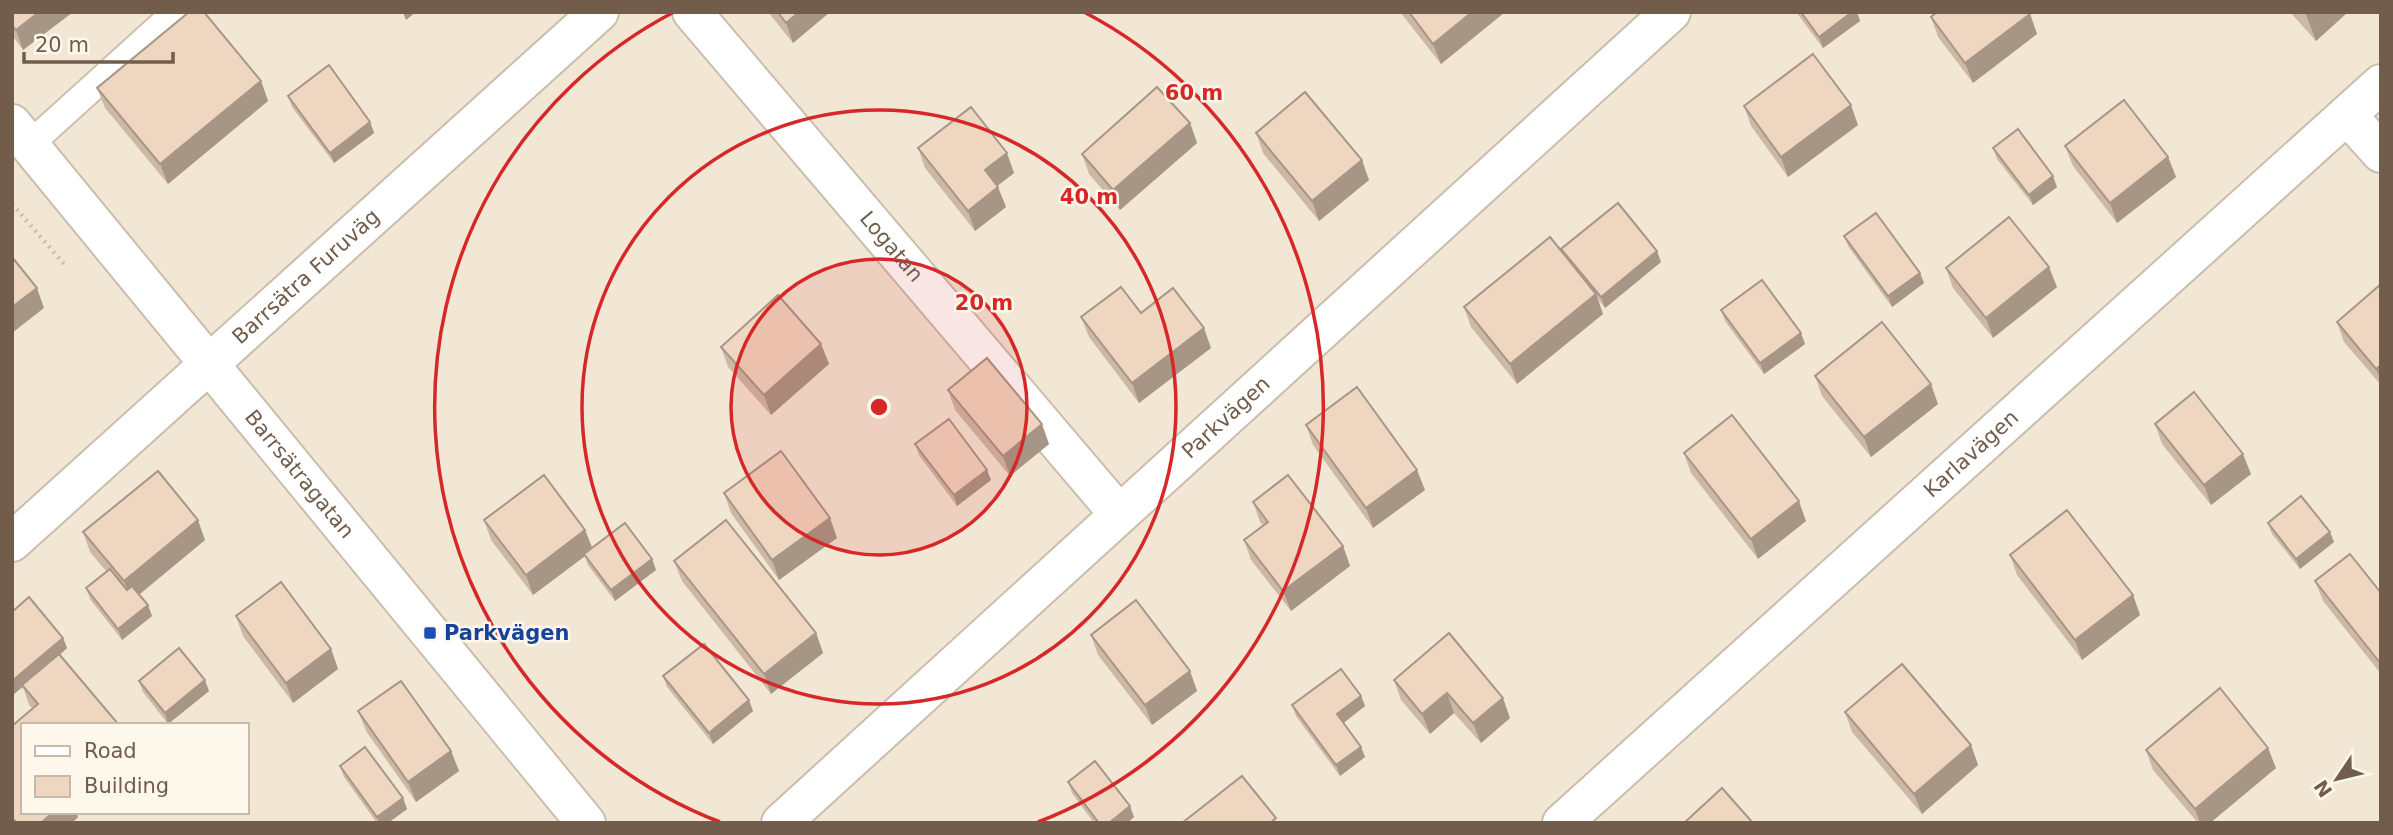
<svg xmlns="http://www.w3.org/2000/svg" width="2393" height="835" viewBox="0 0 2393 835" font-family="'DejaVu Sans',sans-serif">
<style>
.residential{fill:#f2e7d5;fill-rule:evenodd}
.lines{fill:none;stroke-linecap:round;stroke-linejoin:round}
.lane-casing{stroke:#cbbdad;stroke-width:30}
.street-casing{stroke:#cbbdad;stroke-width:42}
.path{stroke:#d3baa3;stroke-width:4.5;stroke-dasharray:2 5;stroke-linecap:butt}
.lane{stroke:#fff;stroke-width:26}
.street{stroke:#fff;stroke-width:38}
.wall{fill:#cdb8a5}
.shaded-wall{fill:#a79686}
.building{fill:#eed6c0;stroke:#a79686;stroke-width:2}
.ring{fill:none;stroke:#d62828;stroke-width:3.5}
.transit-dot{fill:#1a4fb4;stroke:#fef8ec;stroke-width:2.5}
.labels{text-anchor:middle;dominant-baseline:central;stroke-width:5;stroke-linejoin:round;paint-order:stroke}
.street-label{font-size:21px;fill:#725d4d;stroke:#fef8ec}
.transit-label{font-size:21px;font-weight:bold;fill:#164399;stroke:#fef8ec;text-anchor:start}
.centre{fill:#d62828;stroke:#fef8ec;stroke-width:3.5}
.ring-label{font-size:21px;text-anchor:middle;font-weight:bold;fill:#d62828;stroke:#fef8ec;stroke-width:5;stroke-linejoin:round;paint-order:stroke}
</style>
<rect width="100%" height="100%" fill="#fbf4e6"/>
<path class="residential" d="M12,12H2381V823H12ZM23,725H247V812H23Z"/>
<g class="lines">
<defs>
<polyline id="lane" points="29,145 176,12"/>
<g id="street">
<path id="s1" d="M692,12L1119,514"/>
<polyline points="2347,115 2381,153"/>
<path id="s2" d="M12,124L586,823"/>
<path id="s3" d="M12,542L599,12"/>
<path id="s4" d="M781,823L1671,12"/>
<path id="s5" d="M1562,823L2381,84"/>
</g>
</defs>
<use href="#lane" class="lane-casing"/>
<use href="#street" class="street-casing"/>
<polyline class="path" points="12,204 64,264"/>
<use href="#lane" class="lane"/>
<use href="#street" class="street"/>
</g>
<g class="wall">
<polygon points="12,12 73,12 23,50 12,35"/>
<polygon points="768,12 830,12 793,43"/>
<polygon points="1400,12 1505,12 1441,64"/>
<polygon points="1796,12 1857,12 1860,21 1823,48"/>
<polygon points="2290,12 2348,12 2316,41"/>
<polygon points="2030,14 2037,34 1973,83 1938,37 1931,17"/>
<polygon points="261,81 268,101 168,184 105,108 97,88"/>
<polygon points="288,96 370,122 374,133 334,163 292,107"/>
<polygon points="1744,106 1858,125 1788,177 1751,126"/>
<polygon points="1190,123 1197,143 1120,210 1089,174 1082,154"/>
<polygon points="1256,133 1369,180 1319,221 1263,153"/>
<polygon points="2065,146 2168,157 2176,177 2117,223 2073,166"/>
<polygon points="918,148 1014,173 997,186 1006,207 975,231 925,168"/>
<polygon points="1993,148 2057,187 2033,205 1997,159"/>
<polygon points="1844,236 1924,283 1892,307 1848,246"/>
<polygon points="1561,249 1661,262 1605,308 1598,299 1603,314 1517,384 1471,327 1464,307 1562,253"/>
<polygon points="1946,268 2057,287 1993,338 1953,288"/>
<polygon points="2381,284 2381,385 2344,342 2337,322"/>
<polygon points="1721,310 1805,344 1764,374 1725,321"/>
<polygon points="1141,313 1211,348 1139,403 1089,337 1081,317"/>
<polygon points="821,344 829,364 771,415 728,367 721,347"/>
<polygon points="1815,376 1938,404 1871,457 1822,396"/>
<polygon points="948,390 1049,444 1010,476 955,410"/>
<polygon points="2155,424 2251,474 2211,505 2162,444"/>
<polygon points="1306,425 1425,490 1373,528 1313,445"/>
<polygon points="915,444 987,470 991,480 957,506 919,455"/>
<polygon points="1684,453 1806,521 1758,559 1691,473"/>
<polygon points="724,493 837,538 779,580 731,513"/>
<polygon points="1253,502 1343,546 1350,566 1291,611 1251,560 1244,540 1263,525 1260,522"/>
<polygon points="484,520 585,530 592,548 652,559 656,570 615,601 588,565 585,556 533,595 491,540"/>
<polygon points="2268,523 2334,542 2300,569 2272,534"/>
<polygon points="83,532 205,540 139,595 152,616 122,640 90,599 86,588 107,572 90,552"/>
<polygon points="2010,555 2133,595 2140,615 2082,660 2017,575"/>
<polygon points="674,561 816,633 823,653 771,694 682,581"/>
<polygon points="2315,581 2381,593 2381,674 2323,601"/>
<polygon points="12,612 63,638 67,648 60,655 119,725 23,725 23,812 76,812 78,817 72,823 12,823 12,726 33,709 29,705 23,687 14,694 12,691"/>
<polygon points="236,616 331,649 338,669 293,703 243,636"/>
<polygon points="1449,633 1510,718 1481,743 1454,713 1430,734 1401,700 1394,680"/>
<polygon points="1091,635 1190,671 1197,691 1152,725 1098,655"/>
<polygon points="663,676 753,711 713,744 667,687"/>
<polygon points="139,681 209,691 168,724 143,692"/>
<polygon points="1361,696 1365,706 1343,723 1365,757 1340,776 1296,716 1292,705"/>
<polygon points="358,711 451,751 459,771 416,802 366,731"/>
<polygon points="1845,712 1971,745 1978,765 1922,814 1852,732"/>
<polygon points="2146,750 2276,768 2210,823 2198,823 2153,770"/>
<polygon points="340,766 403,798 407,809 388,823 377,823 344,777"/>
<polygon points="1068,782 1134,817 1127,823 1094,823 1072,793"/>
</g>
<g class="shaded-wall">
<polygon points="39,12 73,12 23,50 16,30"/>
<polygon points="403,12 416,12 406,20"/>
<polygon points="799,12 830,12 793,43 786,23"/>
<polygon points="1472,12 1505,12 1441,64 1433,44"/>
<polygon points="1852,12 1857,12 1860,21 1823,48 1819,37"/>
<polygon points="2305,12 2348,12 2316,41"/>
<polygon points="2030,14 2037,34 1973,83 1965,63"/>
<polygon points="261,81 268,101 168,184 160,164"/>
<polygon points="1851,105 1858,125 1788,177 1781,157"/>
<polygon points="370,122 374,133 334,163 330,153"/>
<polygon points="1190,123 1197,143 1120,210 1113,190"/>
<polygon points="1007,153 1014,173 992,190 985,170"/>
<polygon points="2168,157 2176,177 2117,223 2110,203"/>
<polygon points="1362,160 1369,180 1319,221 1312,201"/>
<polygon points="2053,176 2057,187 2033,205 2029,195"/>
<polygon points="998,187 1006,207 975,231 968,211"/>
<polygon points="1657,251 1661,262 1605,308 1601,297"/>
<polygon points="2049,267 2057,287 1993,338 1986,318"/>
<polygon points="1920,273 1924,283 1892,307 1888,296"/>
<polygon points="37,288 44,308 12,333 12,307"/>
<polygon points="1596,294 1603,314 1517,384 1510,364"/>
<polygon points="1204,328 1211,348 1139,403 1132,383"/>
<polygon points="1801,333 1805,344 1764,374 1760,363"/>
<polygon points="821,344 829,364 771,415 764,395"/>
<polygon points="2381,365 2381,380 2376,369"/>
<polygon points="1931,384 1938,404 1871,457 1864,437"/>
<polygon points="1042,424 1049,444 1010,476 1003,456"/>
<polygon points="2243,454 2251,474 2211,505 2204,485"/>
<polygon points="987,470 991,480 957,506 954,495"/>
<polygon points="1417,470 1425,490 1373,528 1366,508"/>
<polygon points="1799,501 1806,521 1758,559 1751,539"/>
<polygon points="830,518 837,538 779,580 772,560"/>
<polygon points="198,520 205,540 131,601 124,581"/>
<polygon points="585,530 593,550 533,595 526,575"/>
<polygon points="2330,532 2334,542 2300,569 2296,559"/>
<polygon points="1343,546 1350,566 1291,611 1283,591"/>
<polygon points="652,559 656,570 615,601 611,590"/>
<polygon points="2133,595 2140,615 2082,660 2075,640"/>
<polygon points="148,605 152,616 122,640 118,629"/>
<polygon points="816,633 823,653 771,694 764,674"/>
<polygon points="63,638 67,648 14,694 12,688 12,681"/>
<polygon points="331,649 338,669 293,703 286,683"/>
<polygon points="1190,671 1197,691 1152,725 1145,705"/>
<polygon points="205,680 209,691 168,724 165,713"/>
<polygon points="1447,693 1454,713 1430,734 1422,714"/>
<polygon points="1361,696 1365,706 1341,725 1337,714"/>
<polygon points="1503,698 1510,718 1481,743 1473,723"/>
<polygon points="749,700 753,711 713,744 709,733"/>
<polygon points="1971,745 1978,765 1922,814 1914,794"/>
<polygon points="1361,747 1365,757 1340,776 1336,765"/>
<polygon points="2268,748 2276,768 2210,823 2200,823 2195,809"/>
<polygon points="451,751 459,771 416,802 408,782"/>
<polygon points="403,798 407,809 388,823 379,823 377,817"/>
<polygon points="1130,806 1134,817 1127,823 1109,823"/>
<polygon points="53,812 76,812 78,817 72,823 41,823"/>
</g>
<g class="building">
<polygon points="12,12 39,12 16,30 12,25"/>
<polygon points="189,12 204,12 261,81 160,164 97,88"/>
<polygon points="778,12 799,12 786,23"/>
<polygon points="1409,12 1472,12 1433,44"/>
<polygon points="1801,12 1852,12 1819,37"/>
<polygon points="1937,12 2028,12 2030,14 1965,63 1931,17"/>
<polygon points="1813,54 1851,105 1781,157 1744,106"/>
<polygon points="329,65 370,122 330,153 288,96"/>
<polygon points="1157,87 1190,123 1113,190 1082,154"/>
<polygon points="1305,92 1362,160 1312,201 1256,133"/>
<polygon points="2124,100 2168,157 2110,203 2065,146"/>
<polygon points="971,107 1007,153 985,170 998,187 968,211 918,148"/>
<polygon points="2018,129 2053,176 2029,195 1993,148"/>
<polygon points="1618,203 1657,251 1601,297 1561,249"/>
<polygon points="1876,213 1920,273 1888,296 1844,236"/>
<polygon points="2009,217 2049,267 1986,318 1946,268"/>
<polygon points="1550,237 1596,294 1510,364 1464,307"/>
<polygon points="12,257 37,288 12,307"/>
<polygon points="1762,280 1801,333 1760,363 1721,310"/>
<polygon points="2381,284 2381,365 2376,369 2337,322"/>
<polygon points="1121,287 1141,313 1173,288 1204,328 1132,383 1081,317"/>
<polygon points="778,295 821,344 764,395 721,347"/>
<polygon points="1882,322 1931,384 1864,437 1815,376"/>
<polygon points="987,358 1042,424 1003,456 948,390"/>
<polygon points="1357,387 1417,470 1366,508 1306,425"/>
<polygon points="2194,392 2243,454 2204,485 2155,424"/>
<polygon points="1732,415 1799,501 1751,539 1684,453"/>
<polygon points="949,419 987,470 954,495 915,444"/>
<polygon points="781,451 830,518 772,560 724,493"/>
<polygon points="158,471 198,520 124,581 83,532"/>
<polygon points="544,475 585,530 526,575 484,520"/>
<polygon points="1288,475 1343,546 1283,591 1244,540 1268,522 1253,502"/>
<polygon points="2301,496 2330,532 2296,559 2268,523"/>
<polygon points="2067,510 2133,595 2075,640 2010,555"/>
<polygon points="726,520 816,633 764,674 674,561"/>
<polygon points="625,523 652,559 611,590 584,554"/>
<polygon points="2350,554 2381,593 2381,664 2315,581"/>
<polygon points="110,569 127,590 132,586 148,605 118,629 86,588"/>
<polygon points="281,582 331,649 286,683 236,616"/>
<polygon points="29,597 63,638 12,681 12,612"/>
<polygon points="1136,600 1190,671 1145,705 1091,635"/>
<polygon points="1449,633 1503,698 1473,723 1447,693 1422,714 1394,680"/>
<polygon points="704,644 749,700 709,733 663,676"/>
<polygon points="179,648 205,680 165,713 139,681"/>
<polygon points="59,654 119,725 23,725 23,812 53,812 41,823 17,823 12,818 12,726 38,704 22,685"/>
<polygon points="1902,664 1971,745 1914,794 1845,712"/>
<polygon points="1341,669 1361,696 1337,714 1361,747 1336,765 1292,705"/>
<polygon points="401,681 451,751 408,782 358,711"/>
<polygon points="2220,688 2268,748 2195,809 2146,750"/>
<polygon points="365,747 403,798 377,817 340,766"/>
<polygon points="1095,761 1130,806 1109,823 1099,823 1068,782"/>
<polygon points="1242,776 1276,818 1270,823 1182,823"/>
<polygon points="1722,788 1753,823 1684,823"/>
</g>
<circle cx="879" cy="407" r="148" fill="#d62828" fill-opacity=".12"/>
<g class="ring">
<circle cx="879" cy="407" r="148"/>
<circle cx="879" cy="407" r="297"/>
<path d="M720 822A445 445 0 0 1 674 12M1084 12A445 445 0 0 1 1038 822"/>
</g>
<rect class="transit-dot" x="423" y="626" width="14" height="14" rx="3.5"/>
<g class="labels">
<g class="street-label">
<text stroke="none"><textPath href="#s1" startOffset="308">Logatan</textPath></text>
<text stroke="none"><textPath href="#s3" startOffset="396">Barrsätra Furuväg</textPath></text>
<text stroke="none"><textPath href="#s4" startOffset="602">Parkvägen</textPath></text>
<text stroke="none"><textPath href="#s5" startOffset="551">Karlavägen</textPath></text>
<text stroke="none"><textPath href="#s2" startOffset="453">Barrsätragatan</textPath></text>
</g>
<g class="transit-label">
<text x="444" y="633">Parkvägen</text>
</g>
</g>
<circle cx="879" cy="407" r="10" class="centre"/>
<g class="ring-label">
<text x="1194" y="100">60 m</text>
<text x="1089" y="204">40 m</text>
<text x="984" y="310">20 m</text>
</g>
<rect width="2393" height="835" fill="none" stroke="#725d4d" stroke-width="28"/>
<rect x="21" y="723" width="228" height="91" fill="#fef8ec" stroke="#c6baac" stroke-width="2"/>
<rect x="35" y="746" width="35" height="10" fill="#ffffff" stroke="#c6baac" stroke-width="2"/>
<text x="84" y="758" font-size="21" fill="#725d4d">Road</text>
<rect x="35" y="776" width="35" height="21" fill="#eed6c0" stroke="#c6baac" stroke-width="2"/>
<text x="84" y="793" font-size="21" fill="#725d4d">Building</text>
<g transform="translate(2337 779) rotate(235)" stroke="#fef8ec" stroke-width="5" paint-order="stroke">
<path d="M0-5L12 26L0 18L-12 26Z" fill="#725d4d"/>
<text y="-10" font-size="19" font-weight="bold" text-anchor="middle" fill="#725d4d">N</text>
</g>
<path d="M24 52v10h149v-10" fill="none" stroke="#725d4d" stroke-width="3.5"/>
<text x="35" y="52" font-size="21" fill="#725d4d" stroke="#fef8ec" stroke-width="5" paint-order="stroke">20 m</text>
</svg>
